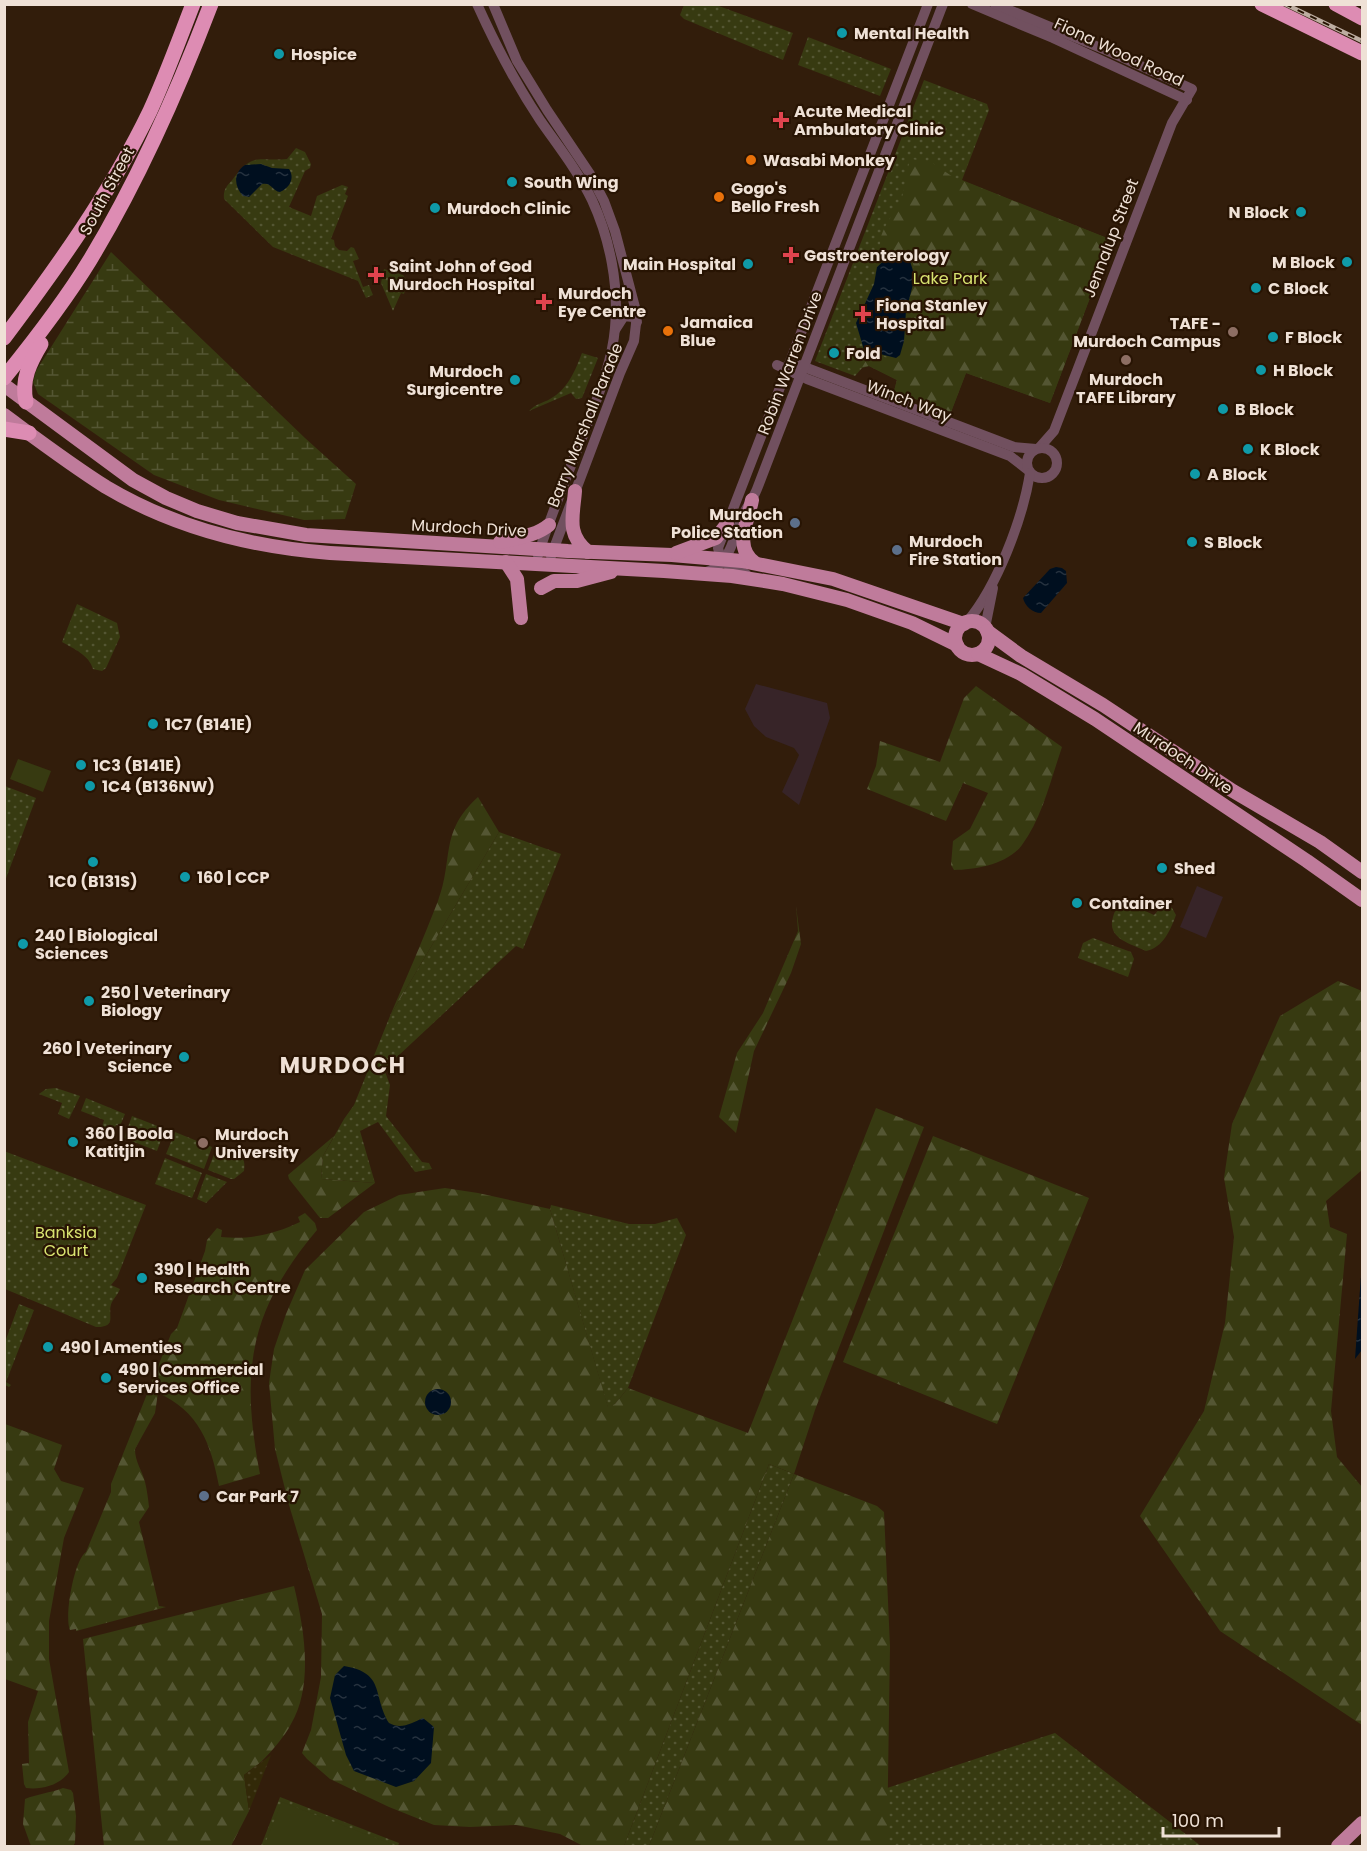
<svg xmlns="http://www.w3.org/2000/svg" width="1367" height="1851" viewBox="0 0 1367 1851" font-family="Poppins,sans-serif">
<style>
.industrial{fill:#372428}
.green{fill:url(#green-dots)}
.forest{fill:url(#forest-firs)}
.wetland{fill:url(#wetland-marsh)}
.sand{fill:url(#sand-dots)}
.pitch{fill:#373a11}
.water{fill:url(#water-ripples)}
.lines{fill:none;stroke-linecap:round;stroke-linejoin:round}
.minor{stroke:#71505f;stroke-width:10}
.major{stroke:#bf7b9b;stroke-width:14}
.highway{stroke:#dd8cb3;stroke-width:15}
.rail-casing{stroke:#bdada1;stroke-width:4.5}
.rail{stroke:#281403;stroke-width:2;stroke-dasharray:7;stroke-linecap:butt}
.culture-dot{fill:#0f9aa8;stroke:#281403;stroke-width:2}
.health-dot{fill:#e0444e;stroke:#281403;stroke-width:2}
.food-dot{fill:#e8710a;stroke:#281403;stroke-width:2}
.education-dot{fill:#8d6e63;stroke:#281403;stroke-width:2}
.service-dot{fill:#5c6f8a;stroke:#281403;stroke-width:2}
.labels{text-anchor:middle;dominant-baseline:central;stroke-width:4.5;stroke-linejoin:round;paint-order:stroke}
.poi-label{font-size:16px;font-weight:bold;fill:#efe1d6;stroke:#281403;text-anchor:start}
.street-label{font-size:16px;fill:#efe1d6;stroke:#281403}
.park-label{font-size:16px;fill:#d8e370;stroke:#281403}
.district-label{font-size:22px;font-weight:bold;letter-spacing:1.5px;fill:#efe1d6;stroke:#281403}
</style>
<defs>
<pattern id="green-dots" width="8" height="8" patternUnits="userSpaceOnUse" patternTransform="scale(1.5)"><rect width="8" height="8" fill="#373a11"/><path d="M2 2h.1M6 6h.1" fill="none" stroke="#545633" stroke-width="1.8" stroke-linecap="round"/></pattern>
<pattern id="forest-firs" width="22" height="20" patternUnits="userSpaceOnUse" patternTransform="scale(1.5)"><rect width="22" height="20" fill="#373a11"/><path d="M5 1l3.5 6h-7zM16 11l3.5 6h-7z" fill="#545633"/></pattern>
<pattern id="wetland-marsh" width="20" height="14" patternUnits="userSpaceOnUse" patternTransform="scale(1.5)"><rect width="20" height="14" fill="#373a11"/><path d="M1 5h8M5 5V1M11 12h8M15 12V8" fill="none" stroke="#545633"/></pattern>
<pattern id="sand-dots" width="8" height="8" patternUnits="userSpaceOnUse" patternTransform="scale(1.5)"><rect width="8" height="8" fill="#322908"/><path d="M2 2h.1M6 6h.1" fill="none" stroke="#463e20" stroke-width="1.8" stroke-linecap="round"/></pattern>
<pattern id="water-ripples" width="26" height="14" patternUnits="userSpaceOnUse" patternTransform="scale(1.5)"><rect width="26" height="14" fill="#000f1f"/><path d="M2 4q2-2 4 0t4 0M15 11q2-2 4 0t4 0" fill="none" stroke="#26323f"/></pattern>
</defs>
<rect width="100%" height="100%" fill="#321d0b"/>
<g class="industrial">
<polygon points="756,684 827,703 830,718 799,805 782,792 799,755 794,748 766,737 754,726 745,709"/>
<polygon points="1197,886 1223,897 1206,938 1180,927"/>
</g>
<g class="green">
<polygon points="684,5 716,5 793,33 783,60 684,19 680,15"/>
<polygon points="808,37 891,69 880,96 798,65"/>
<polygon points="924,80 987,104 989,110 962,180 1112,240 1050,403 966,373 951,412 894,391 897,380 869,366 862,368 855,376 815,361"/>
<path d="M296,148L305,152L311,164L310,168L305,171L289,207L311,216L317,196L342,185L348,187L345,194L348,196L331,239L334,240L335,246L339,250L347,251L351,247L354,248L359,259L353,261L363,287L369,285L373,295L366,298L358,281L273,247L224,199C223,189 227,186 233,179C254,151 258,162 287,159Z"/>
<polygon points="384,269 403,275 407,281 404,294 401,293 393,311 381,283"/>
<path d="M582,353L598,358L582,398L576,399L571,393L529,411C535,404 543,403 550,399C568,389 575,371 582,353Z"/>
<path d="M77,604L117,623L120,637L106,668L102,671L93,669C89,655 74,649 62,642Z"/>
<polygon points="5,786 36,798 5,881"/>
<polygon points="499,832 561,854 523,949 516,946 384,1069 390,1085 386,1116 422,1162 429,1163 432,1169 415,1172 378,1122 360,1131 375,1183 321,1179 323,1156 344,1119 354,1105 390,1016"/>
<path d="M1124,901L1154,915L1164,904L1172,908L1176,915C1171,929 1163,948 1146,951C1132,944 1106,939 1113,917C1115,910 1118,905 1124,901Z"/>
<polygon points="1093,938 1131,952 1134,959 1128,977 1078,958 1083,943"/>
<polygon points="56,1088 80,1096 69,1119 58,1114 62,1103 39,1094 46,1089"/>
<polygon points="86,1098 125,1114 120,1126 116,1125 111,1135 101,1131 104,1120 81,1111"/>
<polygon points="132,1116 165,1129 157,1151 124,1138"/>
<polygon points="175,1132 212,1147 204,1169 166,1154"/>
<path d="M216,1149C229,1155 248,1149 244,1171L234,1179H231L208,1170Z"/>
<path d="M4,1151L146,1205L117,1278L111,1285L120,1289C118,1294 115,1297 112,1302C106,1314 119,1327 96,1327L5,1289Z"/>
<polygon points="165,1158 202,1173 192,1198 155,1184"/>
<polygon points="206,1174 227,1182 206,1203 197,1199"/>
<polygon points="551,1205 629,1224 655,1224 677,1218 686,1235 628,1388 615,1404 608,1408 550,1209"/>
<polygon points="19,1304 34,1310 6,1382 11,1385 9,1387 5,1385 5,1342"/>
<polygon points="769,1464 794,1474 649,1846 624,1846"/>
<polygon points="1055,1733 1201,1846 887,1846 887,1788"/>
<polygon points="280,1797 399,1843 398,1846 261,1846"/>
</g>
<g class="forest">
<path d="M911,159L931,162L953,177L1112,240L1050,403L966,373L951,412L894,391L897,380L869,366L851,369L844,365C855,338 873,358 891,358C894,358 897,356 900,355C904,339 904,324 907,309C910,289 929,249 889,252L886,258C868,239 896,215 902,197C906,185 905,171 911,159Z"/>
<path d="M976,686L1062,747C1051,779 1042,818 1022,845C1008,864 976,870 954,870L951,865L953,841L970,829L988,793L963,783L946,821L867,789L876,766L880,741L940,762L964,698Z"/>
<path d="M478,797L499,832L390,1016C406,978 423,940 438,901C454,859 439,832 478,797Z"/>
<polygon points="796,906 801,944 791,973 754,1051 736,1133 719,1117 737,1053 763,1013 798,931"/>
<polygon points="1338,981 1362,991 1362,1170 1326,1201 1330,1227 1347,1234 1331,1411 1337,1457 1362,1487 1362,1725 1220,1631 1140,1516 1204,1411 1225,1323 1234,1237 1224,1178 1232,1124 1280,1016"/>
<polygon points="876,1108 924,1127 815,1410 794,1474 877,1506 884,1512 890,1646 887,1846 649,1846 794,1474 769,1464 624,1846 583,1846 560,1834 516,1825 470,1827 434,1825 389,1807 330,1779 307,1759 302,1753 311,1730 321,1677 322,1614 289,1505 275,1449 269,1383 274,1349 286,1314 305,1270 364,1212 399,1195 445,1188 478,1193 550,1209 608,1407 615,1404 628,1388 748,1433"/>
<polygon points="334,1136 323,1156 321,1179 375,1183 328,1218 320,1218 289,1179 288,1175"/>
<polygon points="933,1136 1089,1198 997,1424 843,1362"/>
<path d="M305,1213L315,1223L317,1230C249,1311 240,1371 260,1474L219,1486C211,1444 199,1411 158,1393L155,1413L135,1449C135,1462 142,1470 145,1482C147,1490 148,1498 149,1507L139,1522L159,1606L166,1607L76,1631V1629L70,1630C64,1617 74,1560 86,1552L111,1492V1484L171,1334L177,1328L205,1251L207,1240L217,1228L222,1230L221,1237C250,1240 275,1234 300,1222L298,1217Z"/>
<path d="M5,1424L62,1445L54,1469L61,1481L84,1488L64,1538L49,1621V1659L69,1772C60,1785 42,1790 26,1788L24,1784L22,1764L29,1763L28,1722L38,1691L5,1679Z"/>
<path d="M294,1586C304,1628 314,1685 291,1724C285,1736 272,1751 262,1761C257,1766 250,1770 244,1775L249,1811L231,1846H104L83,1639Z"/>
<path d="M63,1788L71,1790L73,1793L76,1816L75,1843L73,1846H31L23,1824L25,1799C37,1794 50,1793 63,1788Z"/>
</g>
<polygon class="wetland" points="111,252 305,438 356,484 345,519 304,520 219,500 154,475 38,394 33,382 36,371"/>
<polygon class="sand" points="271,1755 249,1811 244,1775"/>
<g class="pitch">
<polygon points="18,759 51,771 43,792 10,779"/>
<polygon points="282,1802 394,1845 394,1846 264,1846"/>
</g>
<g class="water">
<path d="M261,164L272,168L289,169C295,178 290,188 280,192C272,191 272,182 262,184L249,197L243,196C234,186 233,173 245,165Z"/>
<polygon points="890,251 898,252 909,258 915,277 906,311 904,341 900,355 896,358 864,350 856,323 874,284 877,267 889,256"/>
<path d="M1056,567L1062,568L1066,571L1067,583L1041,613C1032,613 1025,606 1023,598L1050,569Z"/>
<polygon points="1362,1261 1362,1350 1355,1359"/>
<circle cx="438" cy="1402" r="13"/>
<path d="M344,1666C386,1673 372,1695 389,1723C401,1730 412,1723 423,1718L434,1727L431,1763L414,1781L396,1787L354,1771L346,1755L330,1698L335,1675Z"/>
</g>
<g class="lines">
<g class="minor">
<path d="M477,4C495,44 516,84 540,120C558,146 578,171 592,200C610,239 619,285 615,328C612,363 598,396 586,428C569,470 552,512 538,555"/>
<polyline points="493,4 517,61 547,110 590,174 604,201 615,231 637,315 634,341 620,373 551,556"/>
<polyline points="972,4 1053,38 1187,100"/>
<polyline points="995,4 1108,51 1192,89 1172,123 1054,431 1039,448"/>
<polyline points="615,330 624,316 633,317 637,322"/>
<polyline points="777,365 807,379 1010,456 1028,470"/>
<polyline points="799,365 1014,447 1036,449"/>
<circle cx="1042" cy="463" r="15"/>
<path d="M703,573C731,567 733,537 743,515C747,507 753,499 757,489L943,4"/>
<path d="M746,574C732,569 721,564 718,548L928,4"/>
<path d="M967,622C997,587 1023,518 1030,473"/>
<polyline points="985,628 993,588"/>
</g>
<g class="major">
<polyline points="4,385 133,480 166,498 197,511 237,523 306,535 568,551 672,555 742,561 833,579 964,624"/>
<path d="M4,415C38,440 71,465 106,487C175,528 250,547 330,553L664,571L732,576L783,584L847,600L912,623L957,645"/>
<path d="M575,491C573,517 566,534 588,552"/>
<path d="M752,500C748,522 733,547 755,563"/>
<path d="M500,542C516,538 536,536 549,525"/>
<polyline points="676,553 716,538 727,524"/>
<polyline points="506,562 517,579 521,618"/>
<polyline points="541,588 554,581 577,581 611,572"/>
<circle cx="972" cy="638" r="17"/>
<polyline points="987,631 1021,656 1103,705 1233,791 1320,842 1362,872"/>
<polyline points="978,654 1021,674 1095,719 1307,861 1362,900"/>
<polyline points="1338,1846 1362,1823"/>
</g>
<g class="highway">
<polyline points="1262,4 1362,53"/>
<polyline points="1336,4 1362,18"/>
<path d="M4,338C58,266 111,192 150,111C166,76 179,40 193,4"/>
<path d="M4,378C34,341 65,301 90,260C139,179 177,93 211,4"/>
<path d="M26,402C21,380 30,362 41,344"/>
<polyline points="4,429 29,433"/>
</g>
<defs>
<polyline id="rail" points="1285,4 1362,41"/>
</defs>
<use href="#rail" class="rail-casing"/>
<use href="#rail" class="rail"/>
</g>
<g class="culture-dot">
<circle cx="842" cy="33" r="6"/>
<circle cx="279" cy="54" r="6"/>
<circle cx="512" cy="182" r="6"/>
<circle cx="435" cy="208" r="6"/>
<circle cx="1301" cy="212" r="6"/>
<circle cx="1347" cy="262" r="6"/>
<circle cx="748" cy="264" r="6"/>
<circle cx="1256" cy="288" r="6"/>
<circle cx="1273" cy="337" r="6"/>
<circle cx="834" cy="353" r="6"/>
<circle cx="1261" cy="370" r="6"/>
<circle cx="515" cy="380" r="6"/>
<circle cx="1223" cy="409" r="6"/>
<circle cx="1248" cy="449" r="6"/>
<circle cx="1195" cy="474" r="6"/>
<circle cx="1192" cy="542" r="6"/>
<circle cx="153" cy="724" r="6"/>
<circle cx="81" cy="765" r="6"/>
<circle cx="90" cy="786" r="6"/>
<circle cx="93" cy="862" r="6"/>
<circle cx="1162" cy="868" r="6"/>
<circle cx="185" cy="877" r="6"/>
<circle cx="1077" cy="903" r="6"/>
<circle cx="23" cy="944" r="6"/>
<circle cx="89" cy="1001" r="6"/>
<circle cx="184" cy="1057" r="6"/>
<circle cx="73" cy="1142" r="6"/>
<circle cx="142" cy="1278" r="6"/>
<circle cx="48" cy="1347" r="6"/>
<circle cx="106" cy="1378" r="6"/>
</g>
<g class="health-dot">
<path d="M778 111h6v6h6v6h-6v6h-6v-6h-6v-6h6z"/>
<path d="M788 246h6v6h6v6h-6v6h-6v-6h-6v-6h6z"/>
<path d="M373 266h6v6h6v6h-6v6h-6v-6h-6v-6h6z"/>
<path d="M541 293h6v6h6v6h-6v6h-6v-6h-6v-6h6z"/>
<path d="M860 305h6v6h6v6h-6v6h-6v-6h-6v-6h6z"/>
</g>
<g class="food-dot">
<circle cx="751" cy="160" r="6"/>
<circle cx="719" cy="197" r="6"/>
<circle cx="668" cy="331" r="6"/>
</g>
<g class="education-dot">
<circle cx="1233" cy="332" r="6"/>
<circle cx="1126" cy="360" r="6"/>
<circle cx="203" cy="1143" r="6"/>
</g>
<g class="service-dot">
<circle cx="795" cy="523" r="6"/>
<circle cx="897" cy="550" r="6"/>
<circle cx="204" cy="1496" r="6"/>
</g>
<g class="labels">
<g class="poi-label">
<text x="854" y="33">Mental Health</text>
<text x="291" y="54">Hospice</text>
<text x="794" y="111">Acute Medical<tspan x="794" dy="18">Ambulatory Clinic</tspan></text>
<text x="763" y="160">Wasabi Monkey</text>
<text x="524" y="182">South Wing</text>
<text x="731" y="188">Gogo's<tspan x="731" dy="18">Bello Fresh</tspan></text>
<text x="447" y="208">Murdoch Clinic</text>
<text x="1289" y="212" text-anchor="end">N Block</text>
<text x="804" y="255">Gastroenterology</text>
<text x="1335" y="262" text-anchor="end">M Block</text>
<text x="736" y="264" text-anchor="end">Main Hospital</text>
<text x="389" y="266">Saint John of God<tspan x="389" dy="18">Murdoch Hospital</tspan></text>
<text x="1268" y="288">C Block</text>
<text x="558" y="293">Murdoch<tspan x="558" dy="18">Eye Centre</tspan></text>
<text x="876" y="305">Fiona Stanley<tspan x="876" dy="18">Hospital</tspan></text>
<text x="680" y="322">Jamaica<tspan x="680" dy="18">Blue</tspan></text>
<text x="1221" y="323" text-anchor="end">TAFE -<tspan x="1221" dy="18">Murdoch Campus</tspan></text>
<text x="1285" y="337">F Block</text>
<text x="846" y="353">Fold</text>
<text x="1273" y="370">H Block</text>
<text x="503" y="371" text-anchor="end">Murdoch<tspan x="503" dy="18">Surgicentre</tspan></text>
<text x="1126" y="379" text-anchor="middle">Murdoch<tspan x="1126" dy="18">TAFE Library</tspan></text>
<text x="1235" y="409">B Block</text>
<text x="1260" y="449">K Block</text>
<text x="1207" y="474">A Block</text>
<text x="783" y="514" text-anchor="end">Murdoch<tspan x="783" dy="18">Police Station</tspan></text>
<text x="909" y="541">Murdoch<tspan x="909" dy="18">Fire Station</tspan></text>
<text x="1204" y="542">S Block</text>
<text x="165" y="724">1C7 (B141E)</text>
<text x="93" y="765">1C3 (B141E)</text>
<text x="102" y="786">1C4 (B136NW)</text>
<text x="1174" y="868">Shed</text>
<text x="197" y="877">160 | CCP</text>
<text x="93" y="881" text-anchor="middle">1C0 (B131S)</text>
<text x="1089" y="903">Container</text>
<text x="35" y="935">240 | Biological<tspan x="35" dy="18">Sciences</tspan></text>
<text x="101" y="992">250 | Veterinary<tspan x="101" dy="18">Biology</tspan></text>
<text x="172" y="1048" text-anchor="end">260 | Veterinary<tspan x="172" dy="18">Science</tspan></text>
<text x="85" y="1133">360 | Boola<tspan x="85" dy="18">Katitjin</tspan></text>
<text x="215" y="1134">Murdoch<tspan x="215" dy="18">University</tspan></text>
<text x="154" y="1269">390 | Health<tspan x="154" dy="18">Research Centre</tspan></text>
<text x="60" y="1347">490 | Amenties</text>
<text x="118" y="1369">490 | Commercial<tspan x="118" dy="18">Services Office</tspan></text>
<text x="216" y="1496">Car Park 7</text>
</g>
<g class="street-label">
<text transform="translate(1119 52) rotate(25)">Fiona Wood Road</text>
<text transform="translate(107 191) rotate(-62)">South Street</text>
<text transform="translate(1111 238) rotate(-69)">Jennalup Street</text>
<text transform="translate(790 363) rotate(-69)">Robin Warren Drive</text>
<text transform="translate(909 401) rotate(21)">Winch Way</text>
<text transform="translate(585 425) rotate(-68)">Barry Marshall Parade</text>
<text transform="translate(469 528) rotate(3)">Murdoch Drive</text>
<text transform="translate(1183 758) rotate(34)">Murdoch Drive</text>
</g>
<g class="park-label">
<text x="950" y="278">Lake Park</text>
<text x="66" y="1232">Banksia<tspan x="66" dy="18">Court</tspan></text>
</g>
<g class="district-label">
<text x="343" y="1065">MURDOCH</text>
</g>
</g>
<rect width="1367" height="1851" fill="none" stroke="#efe1d6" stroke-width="12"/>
<path d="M1163 1827v9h116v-9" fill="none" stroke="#efe1d6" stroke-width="3"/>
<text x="1172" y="1827" font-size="18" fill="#efe1d6" stroke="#281403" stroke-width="4.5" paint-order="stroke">100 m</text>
</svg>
